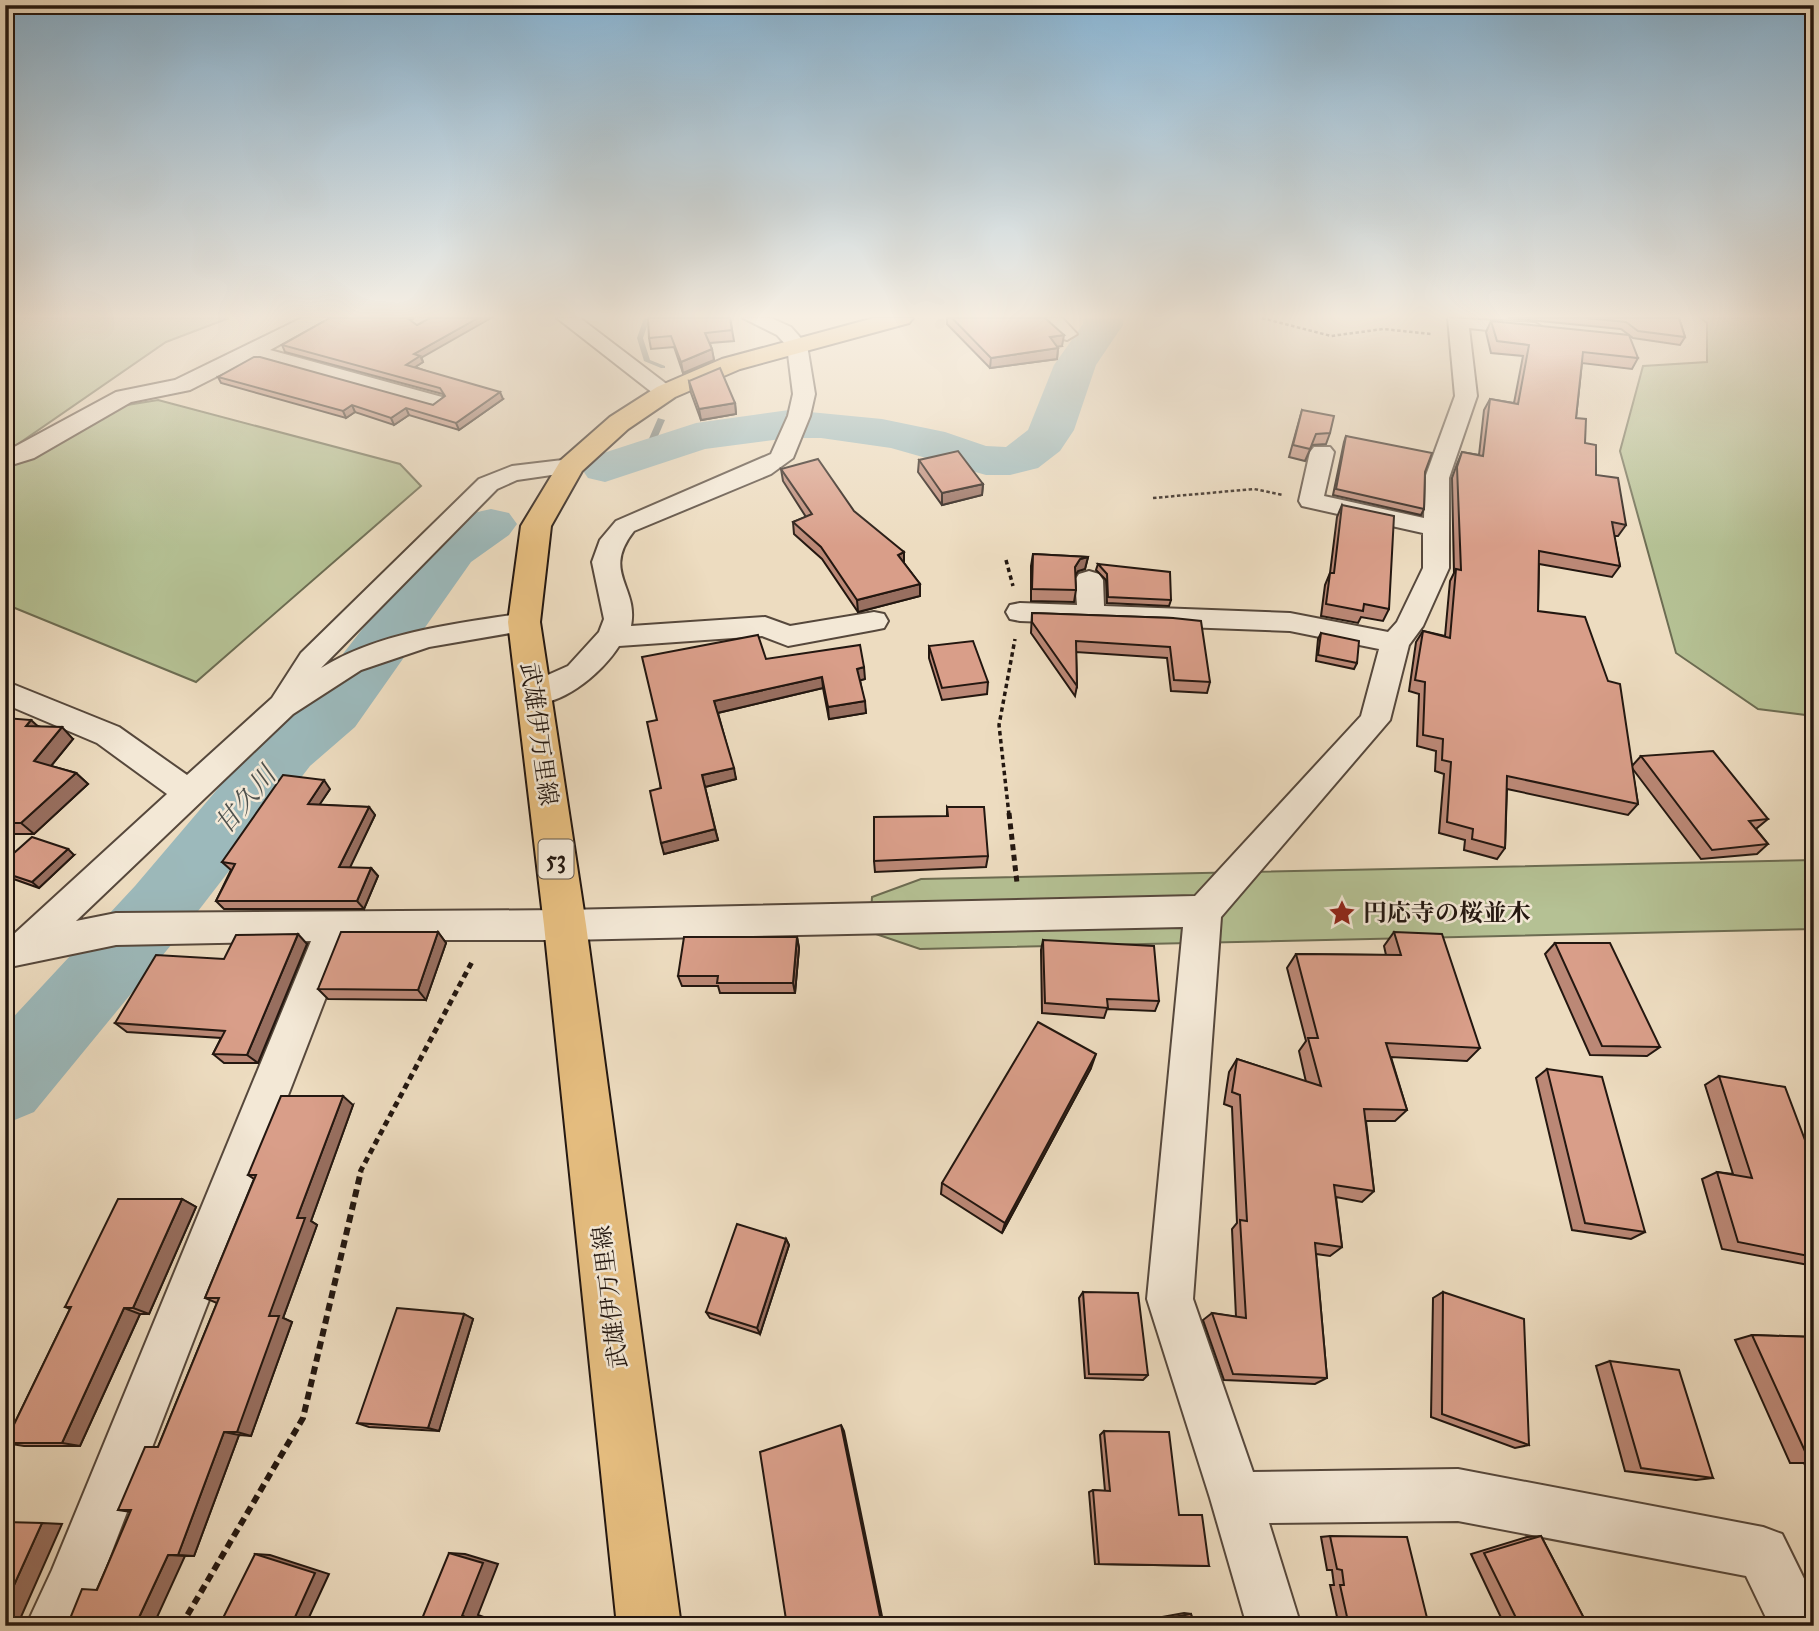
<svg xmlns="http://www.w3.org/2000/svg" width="1819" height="1631" viewBox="0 0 1819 1631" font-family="'IM FELL Great Primer','Noto Serif JP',serif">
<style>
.green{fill:#b5c194;stroke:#6c6c52;stroke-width:2}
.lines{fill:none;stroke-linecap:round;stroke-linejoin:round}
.stream{fill:#6c7877;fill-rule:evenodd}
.river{fill:#9cb9bb;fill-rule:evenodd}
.minor-casing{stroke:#56483c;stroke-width:4}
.primary-casing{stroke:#231710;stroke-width:4}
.path-far3{stroke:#231710;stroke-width:2.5;stroke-dasharray:3.5 2.5;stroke-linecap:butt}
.path-far2{stroke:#231710;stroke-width:3.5;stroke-dasharray:4.5 3.5;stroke-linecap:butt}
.path-far1{stroke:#231710;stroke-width:5;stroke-dasharray:6 4.5;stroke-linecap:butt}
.path{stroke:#231710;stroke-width:6;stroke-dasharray:8 5;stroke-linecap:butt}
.minor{fill:#f3e8d6;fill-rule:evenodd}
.primary{fill:#e6be80;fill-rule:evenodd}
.wall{fill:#bb8876;stroke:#231710;stroke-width:2}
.shaded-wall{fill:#986f60;stroke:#231710;stroke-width:2}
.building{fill:#d99e89;stroke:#231710;stroke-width:2}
.labels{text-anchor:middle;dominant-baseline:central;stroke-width:5;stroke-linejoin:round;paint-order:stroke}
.shield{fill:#f3e8d6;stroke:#61564b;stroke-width:2}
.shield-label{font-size:23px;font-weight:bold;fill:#231710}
.street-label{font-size:24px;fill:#231710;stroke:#f3e8d6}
.poi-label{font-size:24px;font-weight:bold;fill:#231710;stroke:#f3e8d6;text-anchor:start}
.water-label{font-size:26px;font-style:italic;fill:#4d504c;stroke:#f3e8d6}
</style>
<rect width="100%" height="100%" fill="#eddcc0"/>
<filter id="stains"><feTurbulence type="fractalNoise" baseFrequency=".00286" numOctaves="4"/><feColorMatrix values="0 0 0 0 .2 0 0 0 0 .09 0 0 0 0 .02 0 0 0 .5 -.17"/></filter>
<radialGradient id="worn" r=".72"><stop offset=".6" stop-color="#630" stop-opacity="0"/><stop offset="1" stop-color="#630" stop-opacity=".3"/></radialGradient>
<g class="green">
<polygon points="5,318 229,318 166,342 5,453"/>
<polygon points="1701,318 1814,318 1814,716 1758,709 1676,653 1620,451 1643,366 1707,362 1707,323"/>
<polygon points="158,400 400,464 421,486 196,682 5,604 5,469 121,406"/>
<polygon points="1814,860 1814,929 920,949 870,932 872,897 921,879"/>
</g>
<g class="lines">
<g class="stream">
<polygon points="644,318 650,318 643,338 650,360 665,366 665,368 661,368 644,361 637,338"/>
<polygon points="658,418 665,420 652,450 645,452 644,450"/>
</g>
<g class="river">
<polygon points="1083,318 1123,318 1123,325 1096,365 1074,430 1060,451 1038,468 1010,475 986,475 891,448 821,438 789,438 705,449 605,482 588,478 581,468 588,458 696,423 789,410 882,419 945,432 986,446 1006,447 1028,430 1054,365 1083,324"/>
<polygon points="491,509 509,513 517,524 509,535 471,562 355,727 310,766 185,928 34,1112 5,1124 5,1026 135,886 266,732 311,695 433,538 473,513"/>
</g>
<defs>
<g id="minor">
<polygon points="302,318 328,318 270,350 442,397 445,402 434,409 253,358 190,390 131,402 34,458 5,467 5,452 116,392 175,380"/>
<polygon points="439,318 421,329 411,323 415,318"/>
<polygon points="557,318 580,318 677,392 674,397 658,397"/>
<path d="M743,318H771L791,327L807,345L815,394L810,416L793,458L771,474L634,531C601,573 639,586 631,626L765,617L790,626L874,612L884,614L888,621L884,628L874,630L788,646L762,636L619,646C602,673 557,712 523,702L519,694L523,686L568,666L599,632L604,619L592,562L600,540L616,521L771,454L788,416L793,394L787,346L777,335Z"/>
<polygon points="1041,318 1062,318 1077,334 1067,340 1060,338"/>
<path d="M1448,318L1535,323L1545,329L1535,335L1469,328L1477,396L1449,478V568L1423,626L1409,645L1390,720L1221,917L1193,1299L1253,1472L1458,1469L1763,1527L1782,1534L1814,1599V1626H1770L1746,1576L1458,1521L1269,1523L1301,1626H1247L1210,1498L1147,1299L1183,927L565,940H348L90,1608L82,1626H26L52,1570L311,941L116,945L5,968V936L14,934L167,794L97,743L5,704V681L119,727L187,775L272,698L301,653L479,479L512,466L571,459L579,461L583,466L579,471L517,480L497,489L321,668C381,631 456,624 524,613L534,615L538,622L534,629L429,647L361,670L293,714L76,921L116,913L565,910L1195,896L1361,716L1379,649L1290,631L1020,621L1010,619L1006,612L1010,605L1020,603L1077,605L1075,580L1079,574L1089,571L1099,574L1103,580L1104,606L1290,613L1388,632L1397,622L1423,568V533L1302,506L1299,501L1310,452L1314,447H1330L1334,452L1324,496L1424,518L1425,478L1455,396Z"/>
</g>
<polygon id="primary" points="874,318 913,318 909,323 740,369 675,397 628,429 582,471 551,526 540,622 586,925 681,1626 617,1626 544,925 508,622 521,526 561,460 610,417 657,387 722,359"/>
</defs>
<use href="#minor" class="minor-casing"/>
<use href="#primary" class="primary-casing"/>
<g class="path-far3">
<polyline points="1262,318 1331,336 1383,329 1431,334"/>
<polyline points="1153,498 1254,489 1283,495"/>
</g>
<g class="path-far2">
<polyline points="1006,560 1013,586"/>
<polyline points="1009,815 999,725 1015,639"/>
</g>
<g class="path-far1">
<polyline points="1009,813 1017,883"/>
<polyline points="360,1172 473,960"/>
</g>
<polyline class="path" points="181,1626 303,1418 361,1171"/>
<use href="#minor" class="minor"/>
<use href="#primary" class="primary"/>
</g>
<g class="wall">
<polygon points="330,318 412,318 410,320 423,362 415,367 503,399 459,430 409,415 394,425 355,412 346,418 221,383 218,377 433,405 444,397 443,394 285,352 282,345"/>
<polygon points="730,318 734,341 710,343 714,360 683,373 674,347 651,349 649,338"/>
<polygon points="947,318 1045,318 1062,346 1057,346 1058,348 1057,359 990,368 947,324"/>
<polygon points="1508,318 1679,318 1685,337 1680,345 1633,338 1621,329"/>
<polygon points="1491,321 1638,358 1632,369 1582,363 1576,418 1596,475 1626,525 1618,536 1614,536 1620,566 1612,577 1539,564 1538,611 1632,766 1641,756 1768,819 1756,829 1768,844 1757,854 1701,859 1632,768 1638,804 1628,815 1507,789 1505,848 1497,859 1464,850 1465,840 1439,833 1444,774 1435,771 1436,751 1417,746 1419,694 1409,691 1416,642 1423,631 1445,636 1450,581 1454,573 1452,478 1457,464 1462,452 1479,455 1484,410 1490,399 1514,403 1523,356 1491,353 1486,332"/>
<polygon points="689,381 735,403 736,414 701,420 691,393"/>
<polygon points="1302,410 1330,433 1326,444 1312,445 1305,461 1289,457"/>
<polygon points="1346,436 1425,472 1424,509 1421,515 1333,495 1344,442"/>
<polygon points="919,460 983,484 982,495 942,505 918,472"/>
<polygon points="781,469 904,552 904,563 920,584 920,596 858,612 822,559 794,534 793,522 806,517 783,481"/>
<polygon points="1342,505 1389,609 1383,621 1361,617 1358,623 1321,616 1325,585 1330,573 1337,517"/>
<polygon points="1033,554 1088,557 1085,569 1078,571 1075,575 1076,590 1074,602 1031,601 1031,566"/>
<polygon points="1098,564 1171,600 1169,606 1107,603 1106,580 1096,570"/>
<polygon points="1032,613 1173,618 1210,682 1207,693 1171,691 1167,658 1076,652 1077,686 1075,696 1031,633"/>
<polygon points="1321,633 1357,663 1354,669 1316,661 1318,639"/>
<polygon points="929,646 988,682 987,694 942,700 929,658"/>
<polygon points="766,659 865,679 860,680 866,713 829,719 823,688 718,713 736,779 705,787 718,840 664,854 657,720"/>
<polygon points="5,718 38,726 73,739 51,766 76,773 88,784 34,834 5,834"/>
<polygon points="330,789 319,805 369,807 375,815 349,868 371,868 378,876 364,909 224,909 216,901 231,870 222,862"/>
<polygon points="947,807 988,856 986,867 875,872 874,861 947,816"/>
<polygon points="74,855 39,888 5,876 5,861"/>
<polygon points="438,932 446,943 426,1000 328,999 318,989"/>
<polygon points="1394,932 1480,1048 1467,1061 1391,1057 1407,1110 1395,1121 1366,1121 1374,1191 1362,1202 1336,1197 1342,1247 1330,1256 1316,1254 1327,1378 1315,1384 1224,1380 1203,1320 1212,1313 1236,1317 1232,1229 1237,1223 1232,1107 1224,1104 1229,1072 1237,1059 1306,1082 1299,1051 1306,1041 1287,968 1296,954 1386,955 1384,946"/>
<polygon points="797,937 799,948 795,993 720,993 718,986 682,986 678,976"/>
<polygon points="1043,940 1159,1001 1155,1011 1107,1009 1104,1018 1042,1013 1041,950"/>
<polygon points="1555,943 1660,1047 1647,1056 1590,1055 1545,954"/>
<polygon points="307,944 258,1063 224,1063 213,1054 221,1038 127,1032 115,1023"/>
<polygon points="1091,1068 1002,1233 941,1194 942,1183"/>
<polygon points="1547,1069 1645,1232 1631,1239 1572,1230 1536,1078"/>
<polygon points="1719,1076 1814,1164 1814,1266 1722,1249 1702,1179 1717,1172 1733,1174 1705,1085"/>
<polygon points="353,1105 311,1221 317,1225 283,1318 292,1322 251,1436 239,1435 194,1556 185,1556 97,1589 131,1512 118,1510 158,1447 217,1303 205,1298 254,1179 248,1175"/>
<polygon points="182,1199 196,1207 149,1314 140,1314 80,1446 24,1446 5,1443 70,1309 65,1307"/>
<polygon points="786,1239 789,1245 760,1334 710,1318 706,1312"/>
<polygon points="1083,1292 1148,1375 1143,1380 1085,1378 1079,1298"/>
<polygon points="1443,1292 1529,1445 1515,1448 1431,1417 1433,1298"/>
<polygon points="464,1314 473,1319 439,1431 369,1427 357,1423"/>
<polygon points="1752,1335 1814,1337 1814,1484 1804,1463 1790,1463 1735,1340"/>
<polygon points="1610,1361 1713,1478 1696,1480 1625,1471 1596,1366"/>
<polygon points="1104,1431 1179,1515 1209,1566 1095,1564 1089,1492 1093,1490 1105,1491 1100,1435"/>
<polygon points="1330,1536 1429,1626 1339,1626 1330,1585 1334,1585 1332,1570 1327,1570 1321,1537"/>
<polygon points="1541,1536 1588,1626 1505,1626 1471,1554 1527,1537"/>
<polygon points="1184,1613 1191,1614 1194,1626 1123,1626 1123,1624"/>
</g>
<g class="shaded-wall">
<polygon points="478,318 491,318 421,358 423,362 409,371 406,365 414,354"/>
<polygon points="1064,335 1062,346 1048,348 1050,337"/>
<polygon points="1058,348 1057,359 990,368 991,358"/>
<polygon points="712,349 714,360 683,373 681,362"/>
<polygon points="500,392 503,399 459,430 456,423"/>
<polygon points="735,403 736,414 701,420 699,409"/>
<polygon points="352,405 355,412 346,418 343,411"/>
<polygon points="406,408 409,415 394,425 391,418"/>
<polygon points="983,484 982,495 942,505 942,493"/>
<polygon points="904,552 904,564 898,555"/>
<polygon points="1088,557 1085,569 1078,571 1073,579 1075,567 1080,559"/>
<polygon points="920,584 920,596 858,612 857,600"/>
<polygon points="864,667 865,679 858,681 857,669"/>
<polygon points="822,677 823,688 717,713 714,701"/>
<polygon points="865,701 866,713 829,719 828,707"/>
<polygon points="31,720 43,731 26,726"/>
<polygon points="62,727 73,739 46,772 34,761"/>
<polygon points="734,768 736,779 705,787 702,775"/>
<polygon points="76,773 88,784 34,834 21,823"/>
<polygon points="324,780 330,789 314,813 308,804"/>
<polygon points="369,807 375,815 346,876 339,867"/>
<polygon points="715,829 718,840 664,854 661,843"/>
<polygon points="68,849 74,855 39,888 32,882"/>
<polygon points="371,868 378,876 364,909 357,901"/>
<polygon points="438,932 446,943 426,1000 418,990"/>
<polygon points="298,934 307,944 258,1063 247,1055"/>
<polygon points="797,937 799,948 795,993 793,983"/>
<polygon points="1096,1054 1091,1068 1002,1233 1005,1223"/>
<polygon points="343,1096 353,1105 311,1221 317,1225 283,1318 292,1322 251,1436 237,1432 269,1316 297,1218"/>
<polygon points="182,1199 196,1207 149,1314 133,1308"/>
<polygon points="786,1239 789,1245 760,1334 757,1328"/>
<polygon points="124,1308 140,1314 80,1446 62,1443"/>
<polygon points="464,1314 473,1319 439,1431 428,1428"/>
<polygon points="841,1425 844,1431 884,1626 882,1626"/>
<polygon points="224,1432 239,1435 194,1556 178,1555"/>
<polygon points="42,1523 62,1524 17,1626 5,1626 5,1605"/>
<polygon points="449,1553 465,1554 498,1564 478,1615 509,1626 491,1626 462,1616"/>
<polygon points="255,1554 270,1555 329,1574 305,1626 291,1626"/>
<polygon points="168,1555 185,1556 153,1626 135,1626"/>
</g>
<g class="building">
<polygon points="330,318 407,318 417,325 430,318 478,318 414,354 420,356 406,365 500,392 456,423 406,408 391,418 352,405 343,411 218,377 254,357 260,357 433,405 445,396 440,388 282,345"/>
<polygon points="648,318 730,318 732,330 705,333 712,349 681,362 671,336 649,338"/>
<polygon points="952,318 1045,318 1064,335 1050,337 1058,348 991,358"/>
<polygon points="1587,318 1679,318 1685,337 1638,331 1626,322"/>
<polygon points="1491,321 1629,335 1638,358 1583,352 1576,418 1586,419 1585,443 1596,445 1596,475 1618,478 1626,525 1612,522 1620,566 1539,551 1538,611 1585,617 1608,681 1620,684 1638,804 1507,776 1505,848 1472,839 1473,829 1447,822 1451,762 1442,760 1443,739 1423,735 1425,682 1415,680 1423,631 1450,638 1456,569 1461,570 1457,467 1462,452 1483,456 1490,399 1518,404 1529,345 1497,341"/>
<polygon points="720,368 735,403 699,409 689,381"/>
<polygon points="1302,410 1334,416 1330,433 1316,434 1310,449 1293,445"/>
<polygon points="1346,436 1432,453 1425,472 1424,509 1336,489"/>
<polygon points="958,451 983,484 942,493 919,460"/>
<polygon points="818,459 854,511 904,552 898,555 920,584 857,600 821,547 793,522 812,514 781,469"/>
<polygon points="1342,505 1394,516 1389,609 1364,604 1363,611 1326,604 1330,573 1334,573"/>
<polygon points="1033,554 1088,557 1080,559 1075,567 1076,590 1032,589"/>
<polygon points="1098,564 1170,572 1171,600 1108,597 1107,574"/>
<polygon points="1032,613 1173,618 1201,621 1210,682 1174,680 1170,647 1076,641 1077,686 1032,622"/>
<polygon points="1321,633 1359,641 1357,663 1318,655"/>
<polygon points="758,635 766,659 860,645 864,667 857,669 865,701 828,707 822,677 714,701 734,768 702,775 715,829 661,843 650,791 661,788 647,722 657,720 642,657"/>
<polygon points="973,641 988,682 942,688 929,646"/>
<polygon points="5,718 31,720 26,726 62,727 34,761 76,773 21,823 5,823"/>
<polygon points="1713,751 1768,819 1749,821 1768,844 1712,850 1641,756"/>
<polygon points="283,775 324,780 308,804 369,807 339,867 371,868 357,901 216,901 235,864 222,862"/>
<polygon points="947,807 984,807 988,856 874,861 874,817 948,816"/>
<polygon points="32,837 68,849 32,882 5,873 5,861"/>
<polygon points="341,932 438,932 418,990 318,989"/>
<polygon points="1394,932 1442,934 1480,1048 1386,1043 1407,1110 1364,1109 1374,1191 1334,1185 1342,1247 1315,1243 1327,1378 1233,1374 1212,1313 1246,1318 1240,1220 1247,1221 1240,1095 1232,1092 1237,1059 1321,1086 1308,1038 1318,1038 1296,954 1401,955"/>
<polygon points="298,934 247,1055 213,1054 225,1031 115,1023 156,955 224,959 236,935"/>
<polygon points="684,937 797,937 793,983 717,983 718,976 678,976"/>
<polygon points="1043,940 1154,946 1159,1001 1107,999 1108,1008 1045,1003"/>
<polygon points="1555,943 1610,943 1660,1047 1602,1046"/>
<polygon points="1038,1022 1096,1054 1005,1223 942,1183"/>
<polygon points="1547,1069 1602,1077 1645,1232 1585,1223"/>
<polygon points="1719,1076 1785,1087 1814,1164 1814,1257 1738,1242 1717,1172 1752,1178"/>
<polygon points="281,1096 343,1096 297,1218 305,1218 269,1316 279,1316 237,1432 224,1432 178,1555 168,1555 135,1626 67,1626 82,1589 97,1590 131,1510 118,1510 145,1447 158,1447 219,1298 205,1298 256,1175 248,1175"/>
<polygon points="118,1199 182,1199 133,1308 124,1308 62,1443 5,1443 71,1307 65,1307"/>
<polygon points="737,1224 786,1239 757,1328 706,1312"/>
<polygon points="1083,1292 1138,1293 1148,1375 1089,1374"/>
<polygon points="1443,1292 1524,1319 1529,1445 1442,1414"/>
<polygon points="397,1308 464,1314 428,1428 357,1423"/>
<polygon points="1752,1335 1814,1337 1814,1460 1809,1460"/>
<polygon points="1610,1361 1679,1370 1713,1478 1641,1468"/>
<polygon points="841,1425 882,1626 787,1626 760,1452"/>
<polygon points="1104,1431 1169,1432 1179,1515 1202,1515 1209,1566 1099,1564 1093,1490 1110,1491"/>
<polygon points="5,1522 42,1523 5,1605"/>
<polygon points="1330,1536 1407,1537 1429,1626 1349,1626 1340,1585 1344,1585 1342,1570 1337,1569"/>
<polygon points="1541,1536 1588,1626 1520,1626 1484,1553"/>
<polygon points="449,1553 483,1563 462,1616 491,1626 419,1626"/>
<polygon points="255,1554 315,1573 291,1626 219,1626"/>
<polygon points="1191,1614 1194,1626 1128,1626 1128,1625"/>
</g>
<linearGradient id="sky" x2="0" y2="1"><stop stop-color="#89b6d6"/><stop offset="0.58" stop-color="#f7efe3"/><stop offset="1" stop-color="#f7efe3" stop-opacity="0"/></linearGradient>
<rect width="1819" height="546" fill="url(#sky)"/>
<defs>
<symbol id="sight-bare" viewBox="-9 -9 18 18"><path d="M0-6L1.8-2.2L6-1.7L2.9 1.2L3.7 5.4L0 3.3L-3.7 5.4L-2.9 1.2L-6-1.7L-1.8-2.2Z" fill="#8f2418" stroke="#f3e8d6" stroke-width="2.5" paint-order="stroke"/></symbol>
</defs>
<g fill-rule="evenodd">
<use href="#sight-bare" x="1323" y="894" width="38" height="38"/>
</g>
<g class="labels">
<rect class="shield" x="538.5" y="839.5" width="35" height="39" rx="5"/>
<g class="shield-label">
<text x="556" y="859">53</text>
</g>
<g class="street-label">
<text transform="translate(539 734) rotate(82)">武雄伊万里線</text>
<text transform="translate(610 1297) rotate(-97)">武雄伊万里線</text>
</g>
<g class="poi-label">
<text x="1363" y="913">円応寺の桜並木</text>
</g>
<g class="water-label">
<text transform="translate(245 800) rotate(-50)">甘久川</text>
</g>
</g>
<rect width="1819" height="1631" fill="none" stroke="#eddcc0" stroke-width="28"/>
<rect x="7" y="7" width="1805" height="1617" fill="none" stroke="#231710" stroke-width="3.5"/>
<rect x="14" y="14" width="1791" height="1603" fill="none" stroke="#231710" stroke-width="2"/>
<rect width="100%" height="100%" filter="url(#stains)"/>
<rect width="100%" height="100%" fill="url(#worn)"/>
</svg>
